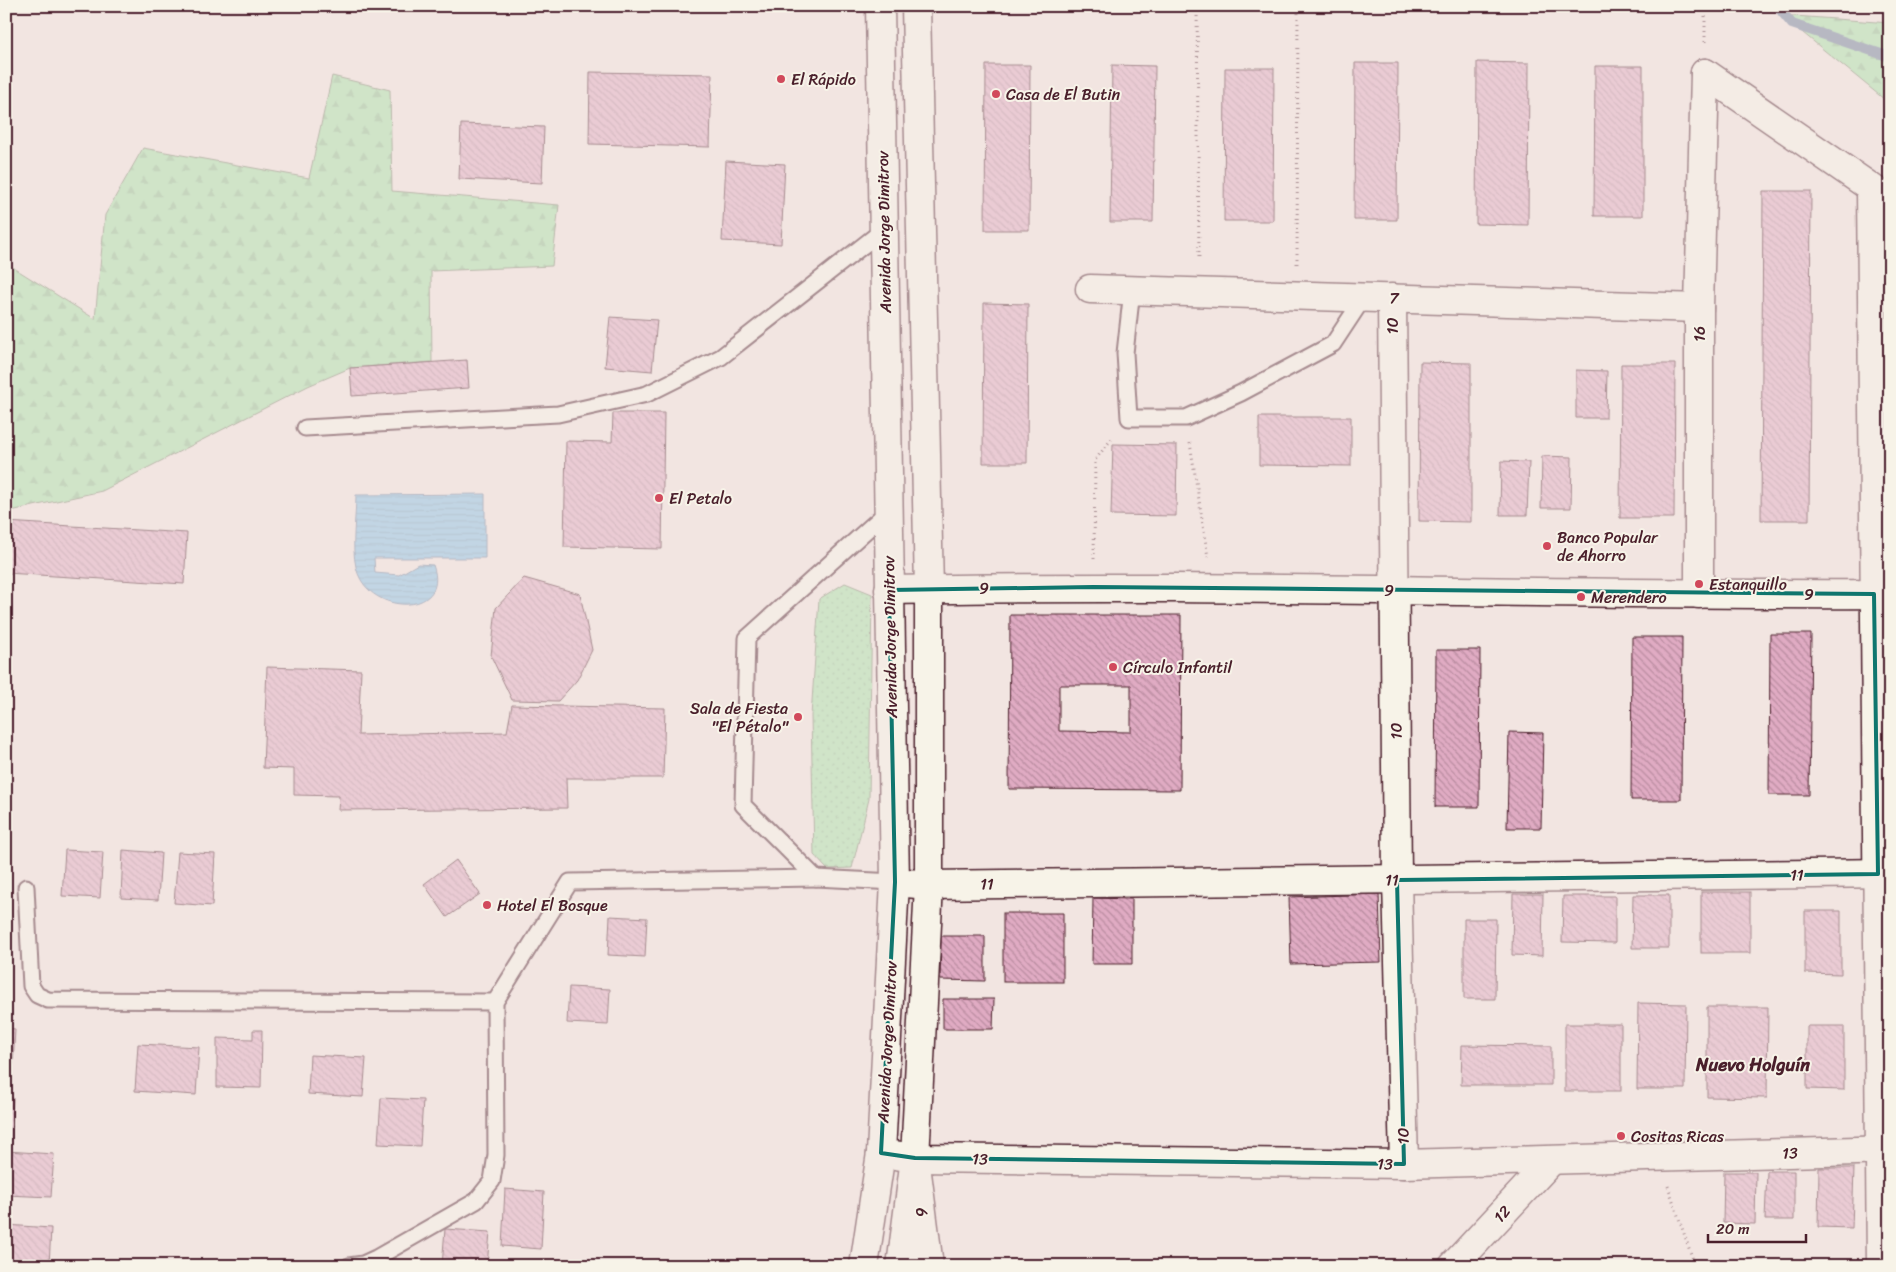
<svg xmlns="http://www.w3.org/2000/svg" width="1896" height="1272" viewBox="0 0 1896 1272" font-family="Sriracha,sans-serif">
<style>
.grass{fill:url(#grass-dots);stroke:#78806a}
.forest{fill:url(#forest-firs);stroke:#78806a}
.water{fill:url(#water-rules);stroke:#6f819c}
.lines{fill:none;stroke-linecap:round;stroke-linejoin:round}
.stream{stroke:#6f819c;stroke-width:10}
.building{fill:url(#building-back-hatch);stroke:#4a1f2b;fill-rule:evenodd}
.service-casing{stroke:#4a1f2b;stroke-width:19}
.minor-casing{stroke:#4a1f2b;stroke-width:31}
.secondary-casing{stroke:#4a1f2b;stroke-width:31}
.path{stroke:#4a1f2b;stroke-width:3;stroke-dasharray:1 4;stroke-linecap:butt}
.service{stroke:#f7f3e8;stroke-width:15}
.minor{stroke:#f7f3e8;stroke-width:28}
.secondary{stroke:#f7f3e8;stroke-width:28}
.marked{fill:none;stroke:#0f766e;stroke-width:4;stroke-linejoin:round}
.poi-dot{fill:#d1495b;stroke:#f7f3e8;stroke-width:2}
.labels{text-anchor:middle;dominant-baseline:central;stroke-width:4;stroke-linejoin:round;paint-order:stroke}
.poi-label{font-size:16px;fill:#4a1f2b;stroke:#f7f3e8;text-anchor:start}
.street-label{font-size:16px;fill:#4a1f2b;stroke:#f7f3e8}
.neighbourhood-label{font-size:18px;font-weight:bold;fill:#4a1f2b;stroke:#f7f3e8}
</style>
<defs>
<pattern id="grass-dots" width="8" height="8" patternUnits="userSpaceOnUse" patternTransform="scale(1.25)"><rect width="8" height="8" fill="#a6e2a9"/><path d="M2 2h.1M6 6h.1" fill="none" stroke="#90c192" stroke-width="1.8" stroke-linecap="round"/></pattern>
<pattern id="forest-firs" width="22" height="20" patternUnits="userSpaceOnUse" patternTransform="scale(1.25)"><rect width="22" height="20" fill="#a6e2a9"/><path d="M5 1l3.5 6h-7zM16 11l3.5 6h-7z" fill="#90c192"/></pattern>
<pattern id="water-rules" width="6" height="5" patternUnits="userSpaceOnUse" patternTransform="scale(1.25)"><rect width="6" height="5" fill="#87c2e7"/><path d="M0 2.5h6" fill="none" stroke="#76a6c6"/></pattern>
<pattern id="building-back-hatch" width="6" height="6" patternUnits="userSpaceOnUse" patternTransform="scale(1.25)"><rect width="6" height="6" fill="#e0abc3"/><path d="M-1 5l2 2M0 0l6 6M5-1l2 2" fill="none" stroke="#b88b9f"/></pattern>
</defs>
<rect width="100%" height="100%" fill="#f2e5e1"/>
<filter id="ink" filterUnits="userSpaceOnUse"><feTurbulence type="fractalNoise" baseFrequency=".02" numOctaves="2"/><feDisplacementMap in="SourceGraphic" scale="10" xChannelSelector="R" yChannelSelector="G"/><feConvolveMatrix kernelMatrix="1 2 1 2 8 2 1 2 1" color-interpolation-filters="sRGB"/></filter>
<g filter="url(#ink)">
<polygon class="grass" points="845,583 872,594 869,799 852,868 827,869 814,855 811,716 819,599"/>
<g class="forest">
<polygon points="1781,15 1890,23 1890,104"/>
<polygon points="332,76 390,90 392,191 559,205 552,266 431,271 432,362 350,368 308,386 102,491 6,512 6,263 95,319 105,215 143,148 309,178"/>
</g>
<path class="water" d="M485,494V558H374L375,573L399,575L418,564L433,565C452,617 367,617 356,567C351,545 356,518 356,495Z"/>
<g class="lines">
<polyline class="stream" points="1777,6 1792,24 1890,57"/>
</g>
<g class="building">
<polygon points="1477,62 1529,63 1528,225 1476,224"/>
<polygon points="1355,63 1398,63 1397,220 1354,220"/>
<polygon points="986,65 1030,65 1029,230 985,230"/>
<polygon points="1112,65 1155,66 1153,222 1110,222"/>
<polygon points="1595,66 1643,66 1643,216 1594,216"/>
<polygon points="1225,68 1274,68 1273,221 1224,221"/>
<polygon points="590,72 712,74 710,147 589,144"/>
<polygon points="461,124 544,127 542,183 459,179"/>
<polygon points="726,161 785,164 781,244 722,241"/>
<polygon points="1763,191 1811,191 1809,520 1761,520"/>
<polygon points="984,303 1028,304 1027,463 983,463"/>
<polygon points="610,317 657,320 652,371 605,367"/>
<polygon points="467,360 469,388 352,396 350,368"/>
<polygon points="1420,362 1471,363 1471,522 1419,521"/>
<polygon points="1621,364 1675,364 1674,518 1620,518"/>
<polygon points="1576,370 1607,371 1606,418 1576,418"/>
<polygon points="613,413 664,413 662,549 564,547 566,441 612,442"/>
<polygon points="1259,417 1351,417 1351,466 1259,465"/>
<polygon points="1113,444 1177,445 1176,516 1111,515"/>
<polygon points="1542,456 1572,457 1571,508 1541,508"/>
<polygon points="1501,461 1529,462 1527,515 1500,515"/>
<polygon points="6,522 187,533 184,584 6,573"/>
<polygon points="524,578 580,594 592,650 577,680 558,701 512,700 491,656 496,608"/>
<path d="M1010,615H1181L1180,790L1009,789ZM1059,685H1131V732L1059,731Z"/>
<polygon points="1770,634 1811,634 1809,795 1769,795"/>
<polygon points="1632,637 1682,637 1681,800 1631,800"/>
<polygon points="1436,650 1480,650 1479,807 1435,807"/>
<polygon points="267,667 361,670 358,735 507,732 512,705 665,708 663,778 566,778 567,808 338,810 339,796 294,795 294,769 263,768"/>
<polygon points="1509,732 1543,733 1541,828 1507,828"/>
<polygon points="65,850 103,852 100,898 62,896"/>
<polygon points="123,850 161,853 158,900 121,898"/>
<polygon points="178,852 215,854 212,906 174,903"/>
<polygon points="456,860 480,894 447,917 424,884"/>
<rect x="1701" y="892" width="49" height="61"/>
<polygon points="1379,894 1381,962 1291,964 1289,897"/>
<polygon points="1513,894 1543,894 1542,956 1512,955"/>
<polygon points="1633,895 1669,895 1669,948 1632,948"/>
<polygon points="1563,896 1615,896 1615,943 1562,942"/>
<polygon points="1093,898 1132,899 1132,964 1092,964"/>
<polygon points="1805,911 1841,911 1841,974 1805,973"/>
<rect x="1003" y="913" width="60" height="69"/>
<polygon points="610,916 647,918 645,957 608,955"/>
<polygon points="1464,919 1496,919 1495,999 1464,999"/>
<polygon points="941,936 985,936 985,981 940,980"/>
<polygon points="569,987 610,989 608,1025 567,1023"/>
<polygon points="943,999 994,999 993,1029 943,1029"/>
<polygon points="1638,1003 1686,1004 1685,1089 1637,1089"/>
<polygon points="1707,1007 1768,1007 1767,1098 1707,1097"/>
<rect x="1565" y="1024" width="56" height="67"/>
<polygon points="1807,1026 1844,1026 1844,1090 1807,1089"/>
<polygon points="6,1028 15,1029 13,1065 6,1064"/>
<polygon points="253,1030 262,1030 261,1088 217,1087 217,1038 253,1039"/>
<polygon points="138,1044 199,1047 196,1095 135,1091"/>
<polygon points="1462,1045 1551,1046 1551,1085 1461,1085"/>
<polygon points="310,1055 366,1058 363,1097 308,1094"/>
<polygon points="6,1097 13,1098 11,1140 6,1139"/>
<polygon points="381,1098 423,1100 420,1146 378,1144"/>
<polygon points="6,1151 54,1154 51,1197 6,1195"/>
<polygon points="1819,1168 1854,1168 1852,1228 1818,1227"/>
<polygon points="1767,1171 1794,1171 1794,1220 1765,1220"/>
<polygon points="1724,1172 1756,1172 1755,1224 1723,1223"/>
<polygon points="505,1189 544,1192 541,1249 502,1246"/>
<polygon points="6,1225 51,1228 49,1266 6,1266"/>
<polygon points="445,1229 490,1232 487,1266 442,1266"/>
</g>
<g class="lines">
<defs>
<g id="service">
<polyline points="1132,290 1125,353 1129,418 1186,418 1241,393 1333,344 1364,297"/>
<polyline points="305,428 558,414 647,394 721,357 883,230"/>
<polyline points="889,510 747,638 743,805 816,878 895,882"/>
<polyline points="26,887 31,986 37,995 48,1000 495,1002"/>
<polyline points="349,1266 363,1264 376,1258 476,1201 492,1181 496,1155 495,1002 570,882 816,878"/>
</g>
<g id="minor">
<polyline points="1705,73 1886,198"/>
<polyline points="1871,188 1881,1266"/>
<polyline points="1090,289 1699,308"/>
<polyline points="1392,298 1397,880 1404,1164"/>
<path d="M889,590C1222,583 1556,596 1890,594"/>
<polyline points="1699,594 1699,308 1705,73"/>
<polyline points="895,882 929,885 1890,873"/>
<polyline points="881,1153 915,1158 1404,1164 1890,1150"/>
<polyline points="917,1173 929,1266"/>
<polyline points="1453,1266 1551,1161"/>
</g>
<g id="secondary">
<polyline points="864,1266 881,1153 895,882 880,6"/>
<polyline points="901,1266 915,1158 929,885 929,589 916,6"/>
</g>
</defs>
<use href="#service" class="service-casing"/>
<use href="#minor" class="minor-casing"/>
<use href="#secondary" class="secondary-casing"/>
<g class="path">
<polyline points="1197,6 1199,261"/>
<polyline points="1705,6 1705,42"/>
<polyline points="1297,264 1298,6"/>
<polyline points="1190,443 1208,557"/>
<polyline points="1094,559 1095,460 1114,436"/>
<polyline points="1668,1186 1695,1266"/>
</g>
<use href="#service" class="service"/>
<use href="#minor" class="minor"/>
<use href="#secondary" class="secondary"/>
</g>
</g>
<path d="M0 0H1896V1272H0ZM1093,587L1874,594L1878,874L1397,880L1404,1164L915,1158L881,1153L895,882L889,590Z" fill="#f2e5e1" fill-opacity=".55" fill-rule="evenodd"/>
<path class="marked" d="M1093,587L1874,594L1878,874L1397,880L1404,1164L915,1158L881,1153L895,882L889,590Z"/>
<g class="poi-dot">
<circle cx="781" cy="79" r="5"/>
<circle cx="996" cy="94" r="5"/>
<circle cx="659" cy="498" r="5"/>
<circle cx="1547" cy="546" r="5"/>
<circle cx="1699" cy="584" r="5"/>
<circle cx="1581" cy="597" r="5"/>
<circle cx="1113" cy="667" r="5"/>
<circle cx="798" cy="717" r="5"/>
<circle cx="487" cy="905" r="5"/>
<circle cx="1621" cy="1136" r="5"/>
</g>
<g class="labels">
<g class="poi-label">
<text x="791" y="79">El Rápido</text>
<text x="1006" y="94">Casa de El Butin</text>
<text x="669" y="498">El Petalo</text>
<text x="1557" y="537">Banco Popular<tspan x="1557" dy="18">de Ahorro</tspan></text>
<text x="1709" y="584">Estanquillo</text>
<text x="1591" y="597">Merendero</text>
<text x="1123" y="667">Círculo Infantil</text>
<text x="788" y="708" text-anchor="end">Sala de Fiesta<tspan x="788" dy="18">"El Pétalo"</tspan></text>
<text x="497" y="905">Hotel El Bosque</text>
<text x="1631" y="1136">Cositas Ricas</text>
</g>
<g class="street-label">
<text transform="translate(884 232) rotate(-91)">Avenida Jorge Dimitrov</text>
<text transform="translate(1394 298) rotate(2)">7</text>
<text transform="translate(1392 326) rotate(-90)">10</text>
<text transform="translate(1699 334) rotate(-90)">16</text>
<text transform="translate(984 588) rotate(-1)">9</text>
<text transform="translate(1389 590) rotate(1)">9</text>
<text x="1809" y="594">9</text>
<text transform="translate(890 637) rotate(-91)">Avenida Jorge Dimitrov</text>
<text transform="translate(1396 731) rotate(-91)">10</text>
<text transform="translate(1797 875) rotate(-1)">11</text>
<text transform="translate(1392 880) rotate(-1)">11</text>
<text transform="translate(987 884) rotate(-1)">11</text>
<text transform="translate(887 1042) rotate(-87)">Avenida Jorge Dimitrov</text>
<text transform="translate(1403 1136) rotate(-91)">10</text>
<text transform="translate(1790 1153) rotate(-2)">13</text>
<text transform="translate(980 1159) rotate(1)">13</text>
<text transform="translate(1385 1164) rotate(1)">13</text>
<text transform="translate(922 1212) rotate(82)">6</text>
<text transform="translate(1502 1214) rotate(-47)">12</text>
</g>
<g class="neighbourhood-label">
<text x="1753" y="1065">Nuevo Holguín</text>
</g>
</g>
<rect width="1896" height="1272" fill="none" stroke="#f7f3e8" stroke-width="25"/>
<rect x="12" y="12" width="1871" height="1247" fill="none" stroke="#4a1f2b" stroke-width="2" filter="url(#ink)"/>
<path d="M1708 1234v8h98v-8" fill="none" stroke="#4a1f2b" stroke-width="2.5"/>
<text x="1716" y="1234" font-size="15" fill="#4a1f2b" stroke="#f7f3e8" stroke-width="4" paint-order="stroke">20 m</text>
</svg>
